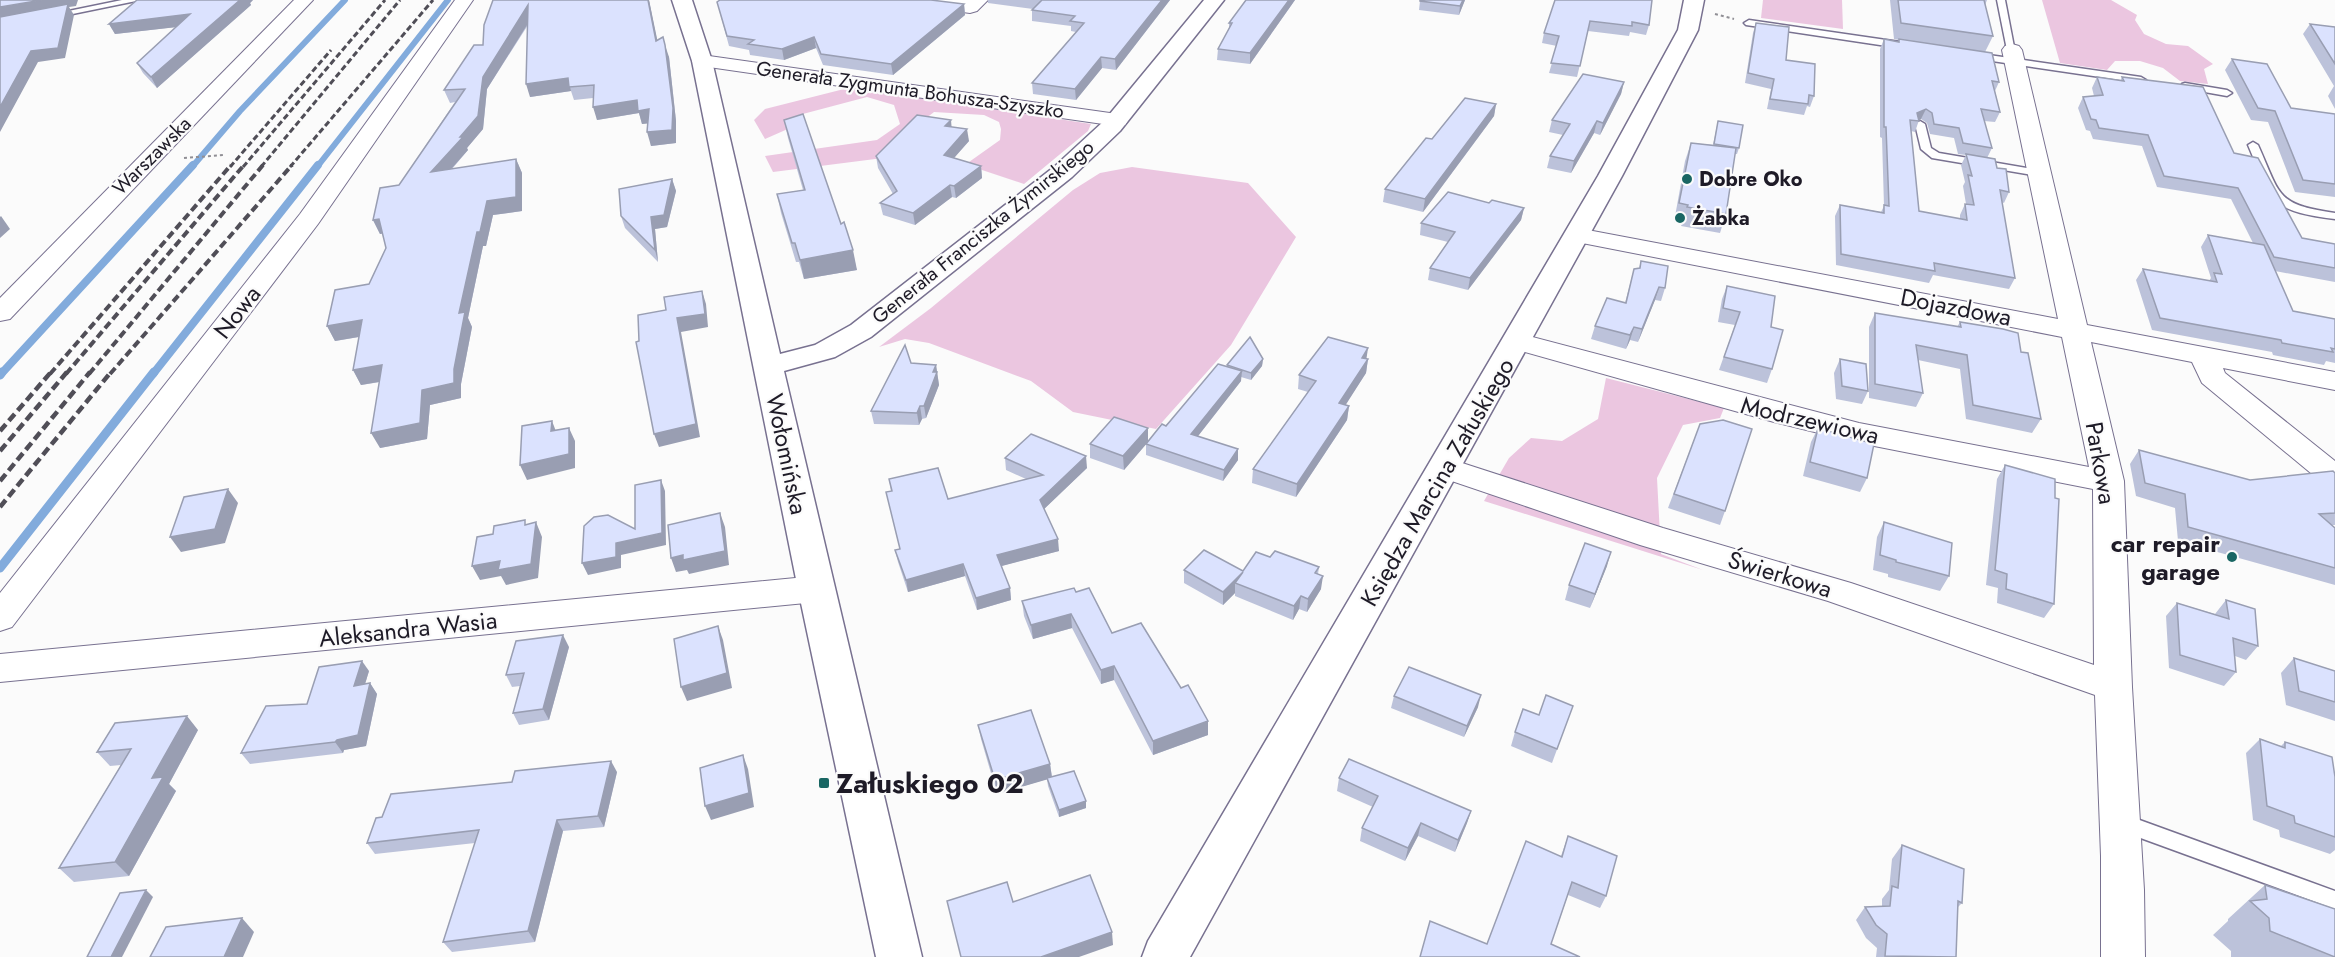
<svg xmlns="http://www.w3.org/2000/svg" width="2335" height="957" viewBox="0 0 2335 957" font-family="Jost,sans-serif">
<style>
.green{fill:#ebc6e0}
.lines{fill:none;stroke-linecap:round;stroke-linejoin:round}
.stream-far2{stroke:#82abdc;stroke-width:6}
.stream-far1{stroke:#82abdc;stroke-width:8}
.stream{stroke:#82abdc;stroke-width:9}
.lane-casing{stroke:#787190;stroke-width:3}
.street-casing{stroke:#787190;stroke-width:2}
.secondary-casing{stroke:#787190;stroke-width:3}
.path{stroke:#908f95;stroke-width:2;stroke-dasharray:3 3;stroke-linecap:butt}
.lane{fill:#fff;fill-rule:evenodd}
.street{fill:#fff;fill-rule:evenodd}
.secondary{fill:#fff;fill-rule:evenodd}
.rail-far2{stroke:#504e57;stroke-width:3;stroke-dasharray:6 3;stroke-linecap:butt}
.rail-far1{stroke:#504e57;stroke-width:4;stroke-dasharray:8 4;stroke-linecap:butt}
.rail{stroke:#504e57;stroke-width:4.5;stroke-dasharray:9 4.5;stroke-linecap:butt}
.wall{fill:#bcc2da;fill-rule:evenodd}
.shaded-wall{fill:#999eb2}
.building{fill:#dbe2fe;stroke:#999eb2;stroke-width:1.5}
.poi-dot{fill:#196663;stroke:#fbfbfb;stroke-width:2}
.labels{text-anchor:middle;dominant-baseline:central;stroke-width:4.5;stroke-linejoin:round;paint-order:stroke}
.far-street-label{font-size:20px;fill:#1e1b27;stroke:#fbfbfb}
.far-poi-label{font-size:20px;font-weight:bold;fill:#1e1b27;stroke:#fbfbfb;text-anchor:start}
.street-label{font-size:24px;fill:#1e1b27;stroke:#fbfbfb}
.poi-label{font-size:24px;font-weight:bold;fill:#1e1b27;stroke:#fbfbfb;text-anchor:end}
.near-poi-label{font-size:28px;font-weight:bold;fill:#1e1b27;stroke:#fbfbfb;text-anchor:start}
</style>
<rect width="100%" height="100%" fill="#fbfbfb"/>
<g class="green">
<polygon points="1763,0 1842,0 1843,29 1761,18"/>
<polygon points="2042,0 2111,0 2137,15 2135,20 2144,34 2166,44 2188,46 2213,64 2204,69 2208,84 2180,81 2163,68 2140,61 2115,61 2107,70 2060,63"/>
<polygon points="852,87 1091,124 1088,131 1024,184 973,167 969,162 1000,140 1001,129 999,122 984,115 934,112 893,144 891,157 773,172 765,156 877,140 900,124 894,105 867,97 799,115 790,128 765,139 754,120 765,109"/>
<polygon points="1132,167 1248,183 1296,237 1231,345 1156,429 1073,412 1031,381 929,343 905,339 879,347 931,308 1073,190 1100,173"/>
<polygon points="1606,378 1724,408 1720,418 1683,425 1657,478 1661,554 1703,570 1484,501 1509,458 1531,438 1562,441 1598,419"/>
</g>
<g class="lines">
<g class="stream-far2">
<polyline points="192,167 240,111 345,0"/>
<polyline points="317,167 448,0"/>
</g>
<g class="stream-far1">
<polyline points="1,374 193,165"/>
<polyline points="153,374 318,165"/>
</g>
<g class="stream">
<polyline points="0,375 2,372"/>
<polyline points="0,568 154,372"/>
</g>
<defs>
<g id="lane">
<polygon points="122,0 141,0 53,18 49,15"/>
<polygon points="1997,0 2005,0 2015,52 2007,50"/>
<polygon points="1749,20 1900,42 1905,45 1900,48 1746,25 1744,23"/>
<polygon points="1975,53 2141,77 2146,80 2141,83 1972,58 1972,54"/>
<polygon points="2185,83 2227,90 2232,93 2227,96 2182,88 2182,84"/>
<polygon points="1920,121 1925,124 1931,148 1939,153 2039,170 2044,173 2039,176 1932,158 1921,149 1915,124"/>
<path d="M2253,142L2258,145C2281,196 2275,204 2335,213V219C2268,210 2273,203 2248,145Z"/>
<polygon points="2123,814 2335,891 2335,909 2116,829 2113,823 2116,817"/>
</g>
<g id="street">
<polygon points="294,0 313,0 10,319 0,321 0,298"/>
<polygon points="455,0 473,0 318,224 12,627 0,631 0,593 300,214"/>
<polygon points="901,0 988,0 977,11 970,13 910,5 904,4"/>
<polygon points="2012,44 2019,46 2022,50 2087,325 2335,372 2335,390 2223,368 2225,373 2335,461 2335,488 2324,484 2202,383 2192,362 2091,342 2124,481 2132,687 2144,890 2145,957 2101,957 2101,856 2095,695 1828,601 1640,545 1434,475 1429,468 1434,461 1445,458 1456,461 1663,528 1851,583 2094,665 2093,489 1859,443 1774,422 1507,347 1503,341 1507,335 1517,333 1859,423 2089,467 2062,337 1577,242 1568,240 1565,235 1568,230 1577,228 2058,319 2002,50 2005,46"/>
<polygon points="702,55 1117,114 1125,115 1128,120 1125,125 1117,126 695,65 692,61 695,57"/>
<polygon points="816,576 828,580 833,589 828,598 816,602 0,682 0,654"/>
</g>
<g id="secondary">
<polygon points="672,0 692,0 712,61 780,354 815,345 851,325 1054,167 1104,121 1204,0 1224,0 1120,131 1072,177 871,337 835,357 784,371 922,957 876,957 798,589 692,61"/>
<polygon points="1684,0 1704,0 1698,30 1622,176 1190,957 1142,957 1148,941 1598,176 1678,30"/>
</g>
</defs>
<use href="#lane" class="lane-casing"/>
<use href="#street" class="street-casing"/>
<use href="#secondary" class="secondary-casing"/>
<g class="path">
<polyline points="1715,14 1734,19"/>
<polyline points="184,158 224,155"/>
</g>
<use href="#lane" class="lane"/>
<use href="#street" class="street"/>
<use href="#secondary" class="secondary"/>
<g class="rail-far2">
<polyline points="230,167 331,50"/>
<polyline points="243,167 385,0"/>
<polyline points="261,167 400,0"/>
<polyline points="290,167 433,0"/>
</g>
<g class="rail-far1">
<polyline points="50,374 231,165"/>
<polyline points="66,374 244,165"/>
<polyline points="89,374 263,165"/>
<polyline points="110,374 292,165"/>
</g>
<g class="rail">
<polyline points="0,431 51,372"/>
<polyline points="0,451 67,372"/>
<polyline points="0,481 90,372"/>
<polyline points="0,507 111,372"/>
</g>
</g>
<g class="wall">
<polygon points="137,0 253,0 250,3 251,5 157,88 143,73 137,63 176,27 115,34 109,24"/>
<polygon points="493,0 649,0 657,40 669,57 676,121 676,143 651,146 648,123 642,124 639,113 597,120 593,98 574,100 571,91 530,97 528,25 487,89 483,129 467,148 468,150 452,169 516,159 522,173 522,211 493,215 486,246 483,246 468,318 472,327 461,384 461,398 430,405 427,439 380,448 380,382 361,385 353,370 359,337 335,341 327,326 369,284 386,248 383,233 380,234 373,220 399,185 455,102 450,103 444,90 483,45"/>
<polygon points="988,0 1170,0 1116,70 1102,68 1076,100 1033,94 1032,83 1076,32 1071,31 1071,26 1032,21 1032,10 1033,9 988,3"/>
<polygon points="1246,0 1295,0 1250,64 1217,60 1218,49 1229,29 1229,23"/>
<polygon points="1465,0 1459,15 1419,10 1420,1"/>
<polygon points="1555,0 1649,25 1646,35 1630,32 1629,36 1588,31 1577,77 1549,73 1557,46 1542,43 1544,33"/>
<path d="M1890,0H1987L1985,5L1993,36L1985,52L1999,82L1995,91L2000,112L1995,122L1984,121L1992,148L1987,158L1997,168L2009,192L2004,203L2002,202L2015,278L2009,289L1933,275L1929,283L1836,265L1835,216L1840,205L1881,212L1884,206L1882,138L1880,137V49L1884,39L1898,42L1899,40L1894,39ZM1921,119L1927,123L1930,134L1954,138L1958,154L1966,155L1961,165L1965,182L1963,186L1966,204H1965L1960,215V219L1919,211L1911,131L1915,132L1919,120Z"/>
<polygon points="717,2 964,4 965,15 893,75 823,65 816,48 784,60 750,55 749,50 729,46"/>
<polygon points="1756,23 1814,96 1810,107 1807,106 1804,115 1767,109 1771,89 1745,83 1753,33"/>
<polygon points="2310,24 2335,27 2335,109 2328,96 2334,86 2303,34"/>
<polygon points="2232,59 2291,108 2335,114 2335,197 2295,192 2268,122 2251,120 2225,70"/>
<polygon points="2097,77 2120,81 2122,77 2234,153 2302,238 2335,244 2335,282 2275,271 2293,311 2335,319 2335,363 2326,361 2324,365 2273,355 2272,352 2152,330 2136,280 2143,269 2209,281 2211,278 2201,247 2208,235 2253,243 2231,199 2157,187 2142,146 2093,139 2090,131 2086,130 2078,108 2083,97 2094,96 2092,88"/>
<polygon points="1624,82 1621,94 1600,135 1594,133 1571,173 1547,168 1550,156 1563,135 1549,132 1552,120"/>
<polygon points="1496,104 1494,116 1423,212 1383,202 1385,189 1432,139"/>
<polygon points="784,120 857,270 804,279 799,262 796,262 781,213 777,194 803,190 788,138"/>
<polygon points="1718,121 1739,148 1737,154 1735,154 1726,214 1720,233 1681,226 1682,224 1674,222 1685,161 1691,143 1713,145"/>
<polygon points="952,127 969,141 954,158 981,166 982,178 956,198 952,197 915,225 883,215 880,203 893,194 878,168 876,156"/>
<polygon points="672,179 676,191 667,227 655,229 658,262 625,228 621,216"/>
<polygon points="1489,203 1524,208 1521,220 1468,290 1428,280 1430,268 1448,242 1420,235 1421,223"/>
<polygon points="1641,261 1665,288 1661,301 1655,300 1638,342 1630,340 1626,349 1591,339 1595,326 1625,303 1634,269 1639,268"/>
<polygon points="1727,286 1772,369 1767,383 1719,370 1735,325 1718,322 1722,299"/>
<polygon points="1875,313 1957,327 1960,322 2021,352 2041,419 2032,433 1966,419 1960,369 1918,360 1923,393 1916,407 1869,398 1869,327"/>
<polygon points="1263,359 1262,366 1251,380 1241,377 1241,381 1198,436 1238,460 1223,481 1146,455 1146,444 1147,443 1124,470 1090,458 1090,444 1148,428 1148,442 1227,366 1227,365"/>
<polygon points="1366,359 1368,359 1366,373 1345,405 1349,406 1347,420 1296,497 1252,483 1253,469 1308,392 1298,389 1299,375"/>
<polygon points="1840,359 1868,391 1862,404 1836,399 1834,373"/>
<polygon points="911,363 936,365 939,385 926,418 922,419 919,425 874,424 871,411"/>
<polygon points="1700,424 1725,511 1720,525 1668,508"/>
<polygon points="1818,428 1867,478 1860,492 1803,476 1811,442"/>
<polygon points="2139,450 2250,480 2335,473 2335,525 2332,525 2335,528 2335,585 2178,541 2175,508 2136,496 2130,464"/>
<polygon points="1005,458 1087,468 1044,509 1059,551 1001,566 1010,588 1011,600 977,610 965,576 908,592 898,562 895,550 900,549 886,492 891,491 889,479 948,499 1026,479 1006,470"/>
<polygon points="2005,465 2054,604 2044,618 1997,603 1998,588 1986,585 1997,479"/>
<polygon points="1884,522 1949,576 1940,591 1888,577 1888,574 1873,570 1877,537"/>
<polygon points="1270,557 1319,567 1318,574 1321,589 1307,612 1299,609 1293,620 1235,596 1235,593 1223,605 1184,583 1184,570 1243,571"/>
<polygon points="1607,566 1590,608 1565,600 1569,585"/>
<polygon points="1076,592 1112,633 1181,688 1208,721 1208,735 1153,755 1114,680 1101,684 1072,628 1033,639 1024,616 1022,601"/>
<polygon points="2226,600 2258,646 2246,660 2235,656 2236,672 2224,686 2169,668 2166,616 2177,603 2215,614"/>
<polygon points="569,647 549,720 519,725 513,713 520,686 512,687 506,675"/>
<polygon points="2294,658 2335,671 2335,721 2286,705 2281,673"/>
<polygon points="369,671 365,684 370,683 377,694 366,746 344,750 343,753 250,764 241,753 307,704"/>
<polygon points="1394,696 1478,707 1464,737 1391,708"/>
<polygon points="1573,706 1552,763 1511,746 1515,732 1539,715"/>
<polygon points="978,725 1050,764 1052,777 1086,801 1086,808 1059,817 1048,786 1047,779 997,794 981,739"/>
<polygon points="198,730 169,784 176,791 129,876 74,882 59,868 121,765 110,766 97,752"/>
<polygon points="2260,739 2281,746 2285,742 2335,777 2335,850 2330,854 2280,837 2279,830 2253,820 2246,753"/>
<polygon points="617,772 604,827 563,831 535,942 452,952 443,942 475,843 375,854 367,843"/>
<polygon points="1339,778 1471,811 1467,823 1455,852 1418,836 1405,861 1360,841 1362,828 1373,807 1337,791"/>
<polygon points="1568,836 1606,896 1600,908 1568,895 1551,944 1487,944 1561,856"/>
<polygon points="1902,845 1962,903 1958,907 1956,957 1876,957 1877,948 1866,938 1856,920 1865,907 1882,906 1882,899 1889,890 1892,859"/>
<polygon points="2265,885 2335,957 2231,957 2231,951 2213,935 2228,921 2228,919"/>
</g>
<g class="shaded-wall">
<polygon points="42,0 78,0 76,6 69,7 74,15 65,58 38,62 0,132 0,7"/>
<polygon points="240,0 253,0 250,3 251,5 157,88 151,77"/>
<polygon points="648,0 649,0 660,53 656,41"/>
<polygon points="1162,0 1170,0 1116,70 1115,59"/>
<polygon points="1289,0 1295,0 1250,64 1250,53"/>
<polygon points="1463,0 1465,0 1459,15 1460,6"/>
<polygon points="964,4 965,15 893,75 891,64"/>
<polygon points="528,5 532,17 487,89 483,129 467,148 468,150 437,185 431,172 460,137 483,77"/>
<polygon points="190,14 195,25 115,34 109,24"/>
<polygon points="814,37 816,48 784,60 782,49"/>
<polygon points="665,45 669,57 676,121 676,143 651,146 647,132"/>
<polygon points="1101,57 1102,68 1076,100 1075,89"/>
<polygon points="568,78 571,91 530,97 526,84"/>
<polygon points="1624,82 1621,94 1600,135 1603,123"/>
<polygon points="637,100 649,109 653,123 642,124 639,113 597,120 593,107"/>
<polygon points="1496,104 1494,116 1423,212 1425,199"/>
<polygon points="1926,109 1921,119 1918,121 1917,113"/>
<polygon points="951,120 952,132 945,126"/>
<polygon points="1597,121 1594,133 1571,173 1574,161"/>
<polygon points="967,129 969,141 946,167 944,155"/>
<polygon points="516,159 522,173 522,211 493,215 486,246 483,246 468,318 472,327 461,384 461,398 430,405 427,439 380,448 371,433 422,390 459,313 477,232 487,201"/>
<polygon points="981,166 982,178 956,198 954,186"/>
<polygon points="672,179 676,191 667,227 655,229 658,262 655,250 651,217"/>
<polygon points="950,185 952,197 915,225 913,213"/>
<polygon points="1524,208 1521,220 1468,290 1470,278"/>
<polygon points="1,216 10,229 0,238 0,217"/>
<polygon points="379,219 386,233 380,234 373,220"/>
<polygon points="853,250 857,270 804,279 800,260"/>
<polygon points="1659,287 1655,300 1638,342 1642,329"/>
<polygon points="702,291 706,304 708,327 681,332 700,437 659,447 654,434 677,318"/>
<polygon points="362,320 370,335 335,341 327,326"/>
<polygon points="1634,327 1630,340 1626,349 1630,335"/>
<polygon points="1368,348 1366,362 1362,358"/>
<polygon points="1263,359 1262,366 1251,380 1251,373"/>
<polygon points="1368,359 1366,373 1338,417 1339,403"/>
<polygon points="382,365 390,380 361,385 353,370"/>
<polygon points="936,365 939,385 926,418 924,406 933,372"/>
<polygon points="1242,371 1241,381 1191,445 1191,434"/>
<polygon points="920,406 922,419 919,425 917,413"/>
<polygon points="1349,406 1347,420 1296,497 1297,484"/>
<polygon points="552,421 557,434 551,431"/>
<polygon points="569,428 575,441 575,468 527,480 520,465"/>
<polygon points="1148,428 1148,442 1124,470 1123,456"/>
<polygon points="1238,449 1238,460 1223,481 1224,470"/>
<polygon points="1086,456 1087,468 1041,512 1040,500"/>
<polygon points="661,480 665,491 666,545 621,555 621,568 588,575 582,563 616,543 662,533"/>
<polygon points="228,489 238,503 225,543 181,552 170,537"/>
<polygon points="720,513 725,527 729,565 689,574 687,570 676,572 671,558"/>
<polygon points="536,522 542,537 538,578 506,585 501,576 480,580 472,566"/>
<polygon points="1058,539 1059,551 998,567 997,555"/>
<polygon points="1611,552 1607,566 1590,608 1595,594"/>
<polygon points="963,564 965,576 908,592 906,580"/>
<polygon points="1243,572 1235,583 1235,593 1223,605 1223,592"/>
<polygon points="1323,576 1321,589 1307,612 1308,599"/>
<polygon points="1010,588 1011,600 977,610 976,598"/>
<polygon points="1301,596 1299,609 1293,620 1294,606"/>
<polygon points="1071,614 1072,628 1033,639 1031,625"/>
<polygon points="718,626 723,640 732,688 687,701 681,687"/>
<polygon points="563,635 569,647 549,720 543,709"/>
<polygon points="362,661 369,671 361,697 354,686"/>
<polygon points="1114,666 1114,680 1101,684 1101,670"/>
<polygon points="370,683 377,694 366,746 344,750 343,753 335,742"/>
<polygon points="1481,695 1478,707 1464,737 1467,726"/>
<polygon points="187,716 198,730 169,784 176,791 129,876 115,862 152,778"/>
<polygon points="1208,721 1208,735 1153,755 1153,741"/>
<polygon points="743,755 748,769 754,807 711,820 705,806"/>
<polygon points="611,761 617,772 604,827 598,816"/>
<polygon points="1050,764 1052,778 997,794 995,780"/>
<polygon points="1086,801 1086,808 1059,817 1059,810"/>
<polygon points="1471,811 1467,823 1455,852 1458,840"/>
<polygon points="557,820 563,831 535,942 528,931"/>
<polygon points="1421,823 1418,836 1405,861 1408,848"/>
<polygon points="146,890 153,897 122,957 111,957"/>
<polygon points="242,918 254,932 243,957 224,957"/>
<polygon points="1112,932 1113,945 1079,957 1041,957"/>
</g>
<g class="building">
<polygon points="0,0 42,0 0,7"/>
<polygon points="137,0 240,0 151,77 137,63 190,14 109,24"/>
<polygon points="493,0 648,0 656,41 663,37 665,45 673,108 672,130 647,132 649,109 638,111 637,100 593,107 594,85 569,87 568,78 526,84 528,5 483,77 478,116 460,137 463,137 431,172 516,159 516,197 487,201 480,232 477,232 459,313 465,312 454,369 454,383 422,390 420,423 371,433 382,365 353,370 362,320 327,326 335,290 369,284 386,248 379,219 373,220 380,188 399,185 465,89 444,90 474,45 483,45 484,25"/>
<polygon points="720,0 931,0 964,4 891,64 821,54 814,37 782,49 748,44 754,40 727,36 717,2"/>
<polygon points="1042,0 1162,0 1115,59 1101,57 1075,89 1032,83 1084,23 1070,21 1075,16 1032,10"/>
<polygon points="1246,0 1289,0 1250,53 1218,49 1232,23 1229,23"/>
<polygon points="1420,0 1463,0 1460,6 1420,1"/>
<polygon points="1555,0 1652,0 1649,25 1632,22 1632,26 1590,21 1580,66 1551,63 1559,36 1544,33"/>
<polygon points="1898,0 1984,0 1993,36 1901,23"/>
<polygon points="68,4 58,48 31,51 0,107 0,17"/>
<polygon points="1756,23 1789,27 1786,60 1815,64 1814,96 1809,95 1808,104 1770,99 1774,79 1748,73"/>
<polygon points="2310,24 2335,27 2335,64"/>
<polygon points="1884,39 1899,42 1899,39 1992,53 1999,82 1992,81 2000,112 1981,109 1992,148 1963,143 1959,128 1934,124 1932,113 1926,109 1917,113 1919,121 1910,120 1919,211 1967,220 1965,204 1974,205 1968,175 1972,176 1966,154 1995,159 1997,168 2006,169 2009,192 2000,190 2015,278 1934,263 1935,271 1841,254 1840,205 1884,213 1884,205 1889,206 1886,127 1884,127"/>
<polygon points="2232,59 2267,64 2291,108 2335,114 2335,184 2303,180 2275,111 2258,108"/>
<polygon points="1583,74 1624,82 1603,123 1597,121 1574,161 1550,156 1570,124 1552,120"/>
<polygon points="2097,77 2124,81 2122,77 2203,87 2234,153 2258,158 2302,238 2335,244 2335,268 2274,257 2238,188 2164,176 2148,135 2099,128 2096,120 2091,119 2083,97 2103,95"/>
<polygon points="1465,98 1496,104 1425,199 1385,189 1426,138 1432,139"/>
<polygon points="803,114 841,224 844,222 853,250 800,260 795,243 792,243 777,194 805,190 784,120"/>
<polygon points="917,115 951,120 945,126 967,129 944,155 981,166 954,186 950,185 913,213 880,203 897,191 876,156"/>
<polygon points="1718,121 1743,125 1739,148 1714,144"/>
<polygon points="1691,143 1736,148 1726,214 1687,207 1688,205 1679,203"/>
<polygon points="672,179 664,215 651,217 655,250 621,216 619,189"/>
<polygon points="1448,192 1489,203 1492,200 1524,208 1470,278 1430,268 1455,232 1421,223"/>
<polygon points="2208,235 2264,245 2293,311 2335,319 2335,349 2331,348 2333,352 2282,343 2281,340 2160,318 2143,269 2217,282 2214,273 2222,274"/>
<polygon points="1641,261 1668,266 1665,288 1659,287 1642,329 1634,327 1630,335 1595,326 1607,298 1626,303 1634,269 1640,268"/>
<polygon points="1727,286 1775,296 1771,327 1783,330 1772,369 1724,357 1740,312 1723,308"/>
<polygon points="702,291 705,314 677,318 696,424 654,434 636,342 639,341 638,315 666,310 664,297"/>
<polygon points="1875,313 1961,327 1960,322 2003,329 2018,333 2021,352 2028,353 2041,419 1973,405 1967,355 1916,345 1923,393 1875,384"/>
<polygon points="1250,337 1263,359 1251,373 1227,365"/>
<polygon points="1328,337 1368,348 1362,358 1368,359 1339,403 1349,406 1297,484 1253,469 1316,381 1299,375"/>
<polygon points="905,345 911,363 936,365 933,372 937,372 924,406 920,406 917,413 871,411"/>
<polygon points="1840,359 1866,364 1868,391 1842,386"/>
<polygon points="1218,364 1242,371 1191,434 1238,449 1224,470 1146,444 1162,424 1166,426"/>
<polygon points="1114,417 1148,428 1123,456 1090,444"/>
<polygon points="1723,420 1752,429 1725,511 1674,494 1700,424"/>
<polygon points="552,421 551,431 569,428 569,454 520,465 522,426"/>
<polygon points="1818,428 1874,444 1867,478 1810,462"/>
<polygon points="1031,434 1086,456 1040,500 1058,539 997,555 1010,588 976,598 963,564 906,580 895,550 900,549 886,492 892,491 889,479 938,468 948,499 1043,475 1005,458"/>
<polygon points="2139,450 2250,480 2333,471 2335,473 2335,513 2319,514 2335,528 2335,568 2188,527 2185,494 2145,483"/>
<polygon points="2005,465 2055,479 2055,498 2059,499 2054,604 2006,589 2007,574 1995,570"/>
<polygon points="661,480 662,533 616,543 616,557 582,563 584,526 594,517 608,515 635,529 635,485"/>
<polygon points="228,489 215,529 170,537 184,497"/>
<polygon points="720,513 725,551 683,560 683,555 671,558 668,525"/>
<polygon points="525,520 525,525 536,522 531,564 498,570 500,561 472,566 477,537 493,534 494,526"/>
<polygon points="1884,522 1952,543 1949,576 1896,562 1896,560 1880,555"/>
<polygon points="1585,543 1611,552 1595,594 1569,585"/>
<polygon points="1204,550 1243,571 1256,552 1270,557 1275,551 1319,567 1315,573 1323,576 1308,599 1301,596 1294,606 1235,583 1243,572 1223,592 1184,570"/>
<polygon points="1074,588 1076,592 1089,588 1112,633 1141,623 1181,688 1188,685 1208,721 1153,741 1114,666 1101,670 1071,614 1031,625 1022,601"/>
<polygon points="2226,600 2255,609 2258,646 2233,638 2236,672 2180,655 2177,603 2229,619"/>
<polygon points="718,626 727,673 681,687 674,639"/>
<polygon points="563,635 543,709 513,713 524,673 506,675 516,641"/>
<polygon points="2294,658 2335,671 2335,702 2299,691"/>
<polygon points="362,661 354,686 370,683 358,735 337,740 335,742 241,753 266,706 307,704 319,667"/>
<polygon points="1409,667 1481,695 1467,726 1394,696"/>
<polygon points="1546,695 1573,706 1557,749 1515,732 1523,709 1539,715"/>
<polygon points="1031,710 1050,764 995,780 978,725"/>
<polygon points="187,716 152,778 163,777 115,862 59,868 131,749 97,752 115,723"/>
<polygon points="2260,739 2285,748 2285,742 2332,757 2335,777 2335,837 2295,823 2294,816 2267,806"/>
<polygon points="743,755 749,793 705,806 700,768"/>
<polygon points="1349,759 1471,811 1458,840 1421,823 1408,848 1362,828 1378,796 1339,778"/>
<polygon points="611,761 598,816 557,820 528,931 443,942 479,830 367,843 376,818 382,817 391,794 512,782 515,771"/>
<polygon points="1074,771 1086,801 1059,810 1047,778"/>
<polygon points="1568,836 1617,856 1606,896 1572,882 1551,944 1580,957 1420,957 1430,921 1487,944 1526,841 1562,857"/>
<polygon points="1902,845 1964,869 1962,903 1958,901 1956,957 1885,956 1887,934 1876,925 1865,907 1890,906 1892,886 1898,888"/>
<polygon points="1090,875 1112,932 1041,957 961,957 947,901 1007,882 1013,902"/>
<polygon points="2265,885 2335,909 2335,957 2270,931 2269,918 2250,901 2267,899"/>
<polygon points="146,890 111,957 87,957 120,893"/>
<polygon points="242,918 224,957 150,957 166,927"/>
</g>
<g class="poi-dot">
<circle cx="1687" cy="179" r="6"/>
<circle cx="1680" cy="218" r="6"/>
<circle cx="2232" cy="557" r="6"/>
<rect x="818" y="777" width="12" height="12" rx="3"/>
</g>
<g class="labels">
<g class="far-street-label">
<text transform="translate(910 90) rotate(8)">Generała Zygmunta Bohusza-Szyszko</text>
<text transform="translate(152 156) rotate(-45)">Warszawska</text>
<text transform="translate(983 232) rotate(-39)">Generała Franciszka Żymirskiego</text>
</g>
<g class="far-poi-label">
<text x="1699" y="179">Dobre Oko</text>
<text x="1692" y="218">Żabka</text>
</g>
<g class="street-label">
<text transform="translate(1956 307) rotate(11)">Dojazdowa</text>
<text transform="translate(237 312) rotate(-52)">Nowa</text>
<text transform="translate(1810 420) rotate(13)">Modrzewiowa</text>
<text transform="translate(787 454) rotate(78)">Wołomińska</text>
<text transform="translate(2101 463) rotate(80)">Parkowa</text>
<text transform="translate(1437 482) rotate(-60)">Księdza Marcina Załuskiego</text>
<text transform="translate(1780 574) rotate(17)">Świerkowa</text>
<text transform="translate(408 629) rotate(-6)">Aleksandra Wasia</text>
</g>
<g class="poi-label">
<text x="2220" y="543">car repair<tspan x="2220" dy="28">garage</tspan></text>
</g>
<g class="near-poi-label">
<text x="836" y="783">Załuskiego 02</text>
</g>
</g>
</svg>
